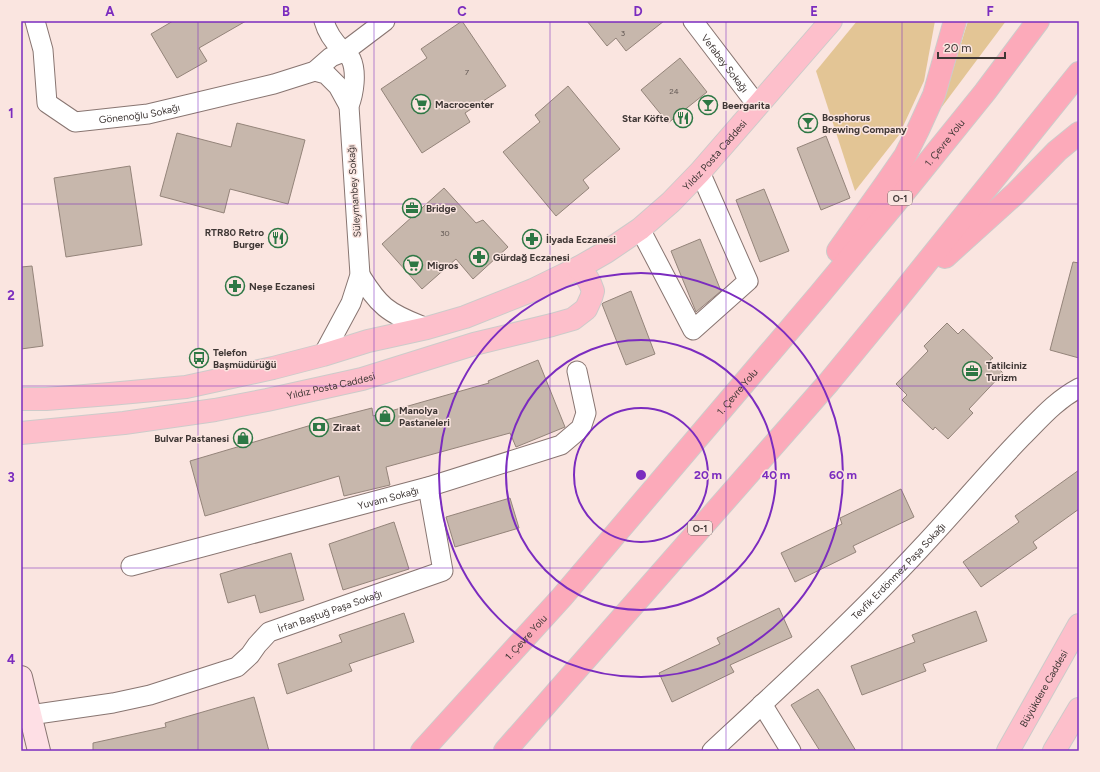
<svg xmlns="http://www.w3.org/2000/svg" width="1100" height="772" viewBox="0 0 1100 772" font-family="Figtree,sans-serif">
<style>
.green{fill:#e3c595}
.building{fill:#c7b7ac;stroke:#94847a}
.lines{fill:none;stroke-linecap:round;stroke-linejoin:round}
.minor-casing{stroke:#887571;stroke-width:21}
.secondary-casing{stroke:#887571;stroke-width:24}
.primary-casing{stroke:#cdcbca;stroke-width:24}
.trunk-casing{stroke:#cdcbca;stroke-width:24}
.minor{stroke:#fff;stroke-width:19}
.secondary{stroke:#fedfe5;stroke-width:22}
.primary{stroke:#fdbfcb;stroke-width:22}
.trunk{stroke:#fcaaba;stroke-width:22}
.grid{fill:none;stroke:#7b2cbf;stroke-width:1;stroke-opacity:0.55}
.ring{fill:none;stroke:#7b2cbf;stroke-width:2}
.labels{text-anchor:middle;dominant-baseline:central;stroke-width:3;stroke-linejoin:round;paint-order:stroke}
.number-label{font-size:8px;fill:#615753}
.shield{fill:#fae5e0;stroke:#776b68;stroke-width:1}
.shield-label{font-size:9px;font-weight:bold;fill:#3f3735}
.street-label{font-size:10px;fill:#3f3735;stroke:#fae5e0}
.poi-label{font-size:10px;font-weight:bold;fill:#3f3735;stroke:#fae5e0;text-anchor:start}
.centre{fill:#7b2cbf;stroke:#fae5e0;stroke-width:2}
.ring-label{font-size:12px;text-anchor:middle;font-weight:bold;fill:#7b2cbf;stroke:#fae5e0;stroke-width:3;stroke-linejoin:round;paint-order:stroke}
.neatline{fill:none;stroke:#7b2cbf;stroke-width:1.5}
.grid-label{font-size:13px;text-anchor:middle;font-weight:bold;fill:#7b2cbf}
</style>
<rect width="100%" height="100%" fill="#fae5e0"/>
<g class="green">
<polygon points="857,21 935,21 924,81 899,135 855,191 816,71"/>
<polygon points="968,21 1006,21 941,108"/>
</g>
<g class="building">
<polygon points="173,21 246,21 199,48 207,61 177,78 151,34"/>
<polygon points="462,21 506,86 465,113 470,122 422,153 381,89 427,58 421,49"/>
<polygon points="587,21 664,21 626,51 616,38 607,46"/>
<polygon points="680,58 707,92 668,123 641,90"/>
<polygon points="568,86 620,149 583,180 589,188 556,216 503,152 540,122 535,115"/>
<polygon points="237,123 305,140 288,204 230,189 224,213 160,196 177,133 231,147"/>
<polygon points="826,136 850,198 821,210 797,148"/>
<polygon points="130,166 142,245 66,257 54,178"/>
<polygon points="444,188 476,223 483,220 508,247 473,279 456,259 422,289 382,244"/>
<polygon points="764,189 789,251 760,262 736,200"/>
<polygon points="700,239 721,291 696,312 671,251"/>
<polygon points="1073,262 1079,263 1079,358 1050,350"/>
<polygon points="32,266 43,346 21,349 21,267"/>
<polygon points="631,291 655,354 626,365 602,304 603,303"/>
<polygon points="947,323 958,334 963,329 993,358 990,360 1003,373 969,409 973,413 948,439 935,427 933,430 902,400 907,395 896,384 928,351 924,346"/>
<polygon points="538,360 565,427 516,447 510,433 386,467 390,485 344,496 339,476 205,516 190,461 325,421 325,420 372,408 373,416 489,383 488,381"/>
<polygon points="1079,470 1079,509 1033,542 1037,548 981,587 963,562 1019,522 1015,516"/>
<polygon points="901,489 914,517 853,546 856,552 795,582 781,553 842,524 840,518"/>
<polygon points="510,498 519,528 455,547 446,517"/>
<polygon points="394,522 409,569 343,590 329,544"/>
<polygon points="291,553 304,600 260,613 255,595 228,603 220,574"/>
<polygon points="779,608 792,637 730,665 734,672 672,702 659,673 720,644 717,638"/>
<polygon points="976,611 987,641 923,664 926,671 862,695 851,666 915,642 912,635"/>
<polygon points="404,613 414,642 349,664 352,671 287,694 278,664 342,642 339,635"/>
<polygon points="818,689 824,698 856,751 820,751 791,705"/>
<polygon points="254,697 269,751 93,751 93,743 166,727 165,723"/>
</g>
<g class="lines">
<defs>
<g id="minor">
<path id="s1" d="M35,21L43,50L47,103L75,122L148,114L274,84L315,71L331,57L344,52L385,21"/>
<path id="s2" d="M693,21L757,105"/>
<polyline points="315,71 326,74 338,86 349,106"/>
<polyline points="640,229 693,330 748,281 700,172"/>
<path d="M360,275C367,286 374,298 385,307C397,317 412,322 427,328"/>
<path d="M323,355L351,303L360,275L349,106C354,93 357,72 351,59C349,56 345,53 342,50C334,42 327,32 324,21"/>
<path id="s3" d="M131,566L428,487L561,445L581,428L586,413L577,371"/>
<polyline points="762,704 791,751"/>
<path id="s4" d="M30,715L113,703L150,695L237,667L250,655L257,645L269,632L443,571L428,487"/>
<path id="s5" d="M712,751C783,685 854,620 920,549C955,512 987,473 1022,437C1041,418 1055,401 1079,388"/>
</g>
<polyline id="secondary" points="21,677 39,751"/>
<g id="primary">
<path id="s6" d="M21,399H46L110,394L186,387L273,368L323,355L368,341L427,328L465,317L533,290L578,268L606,252L640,229L671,202L700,172L831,21"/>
<path id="s7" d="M21,433L124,423L215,410L267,400L362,379L474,344L552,325L573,319L586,309L591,298L593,291L590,283L584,273L578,268"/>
<path id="s8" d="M1008,751L1079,625"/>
<polyline points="1054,751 1079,709"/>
</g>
<g id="trunk">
<polyline points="838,251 885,185 905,156 918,130 934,95 955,21"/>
<polyline points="945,257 1016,193 1057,151 1079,133"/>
<path id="s9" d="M422,751L562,597L819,295L901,196L985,92L1038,21"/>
<polyline points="505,751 829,382 894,303 1079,73"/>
</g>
</defs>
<use href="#minor" class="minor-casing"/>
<use href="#secondary" class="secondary-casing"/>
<use href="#primary" class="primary-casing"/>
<use href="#trunk" class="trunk-casing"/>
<use href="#minor" class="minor"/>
<use href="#secondary" class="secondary"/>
<use href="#primary" class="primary"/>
<use href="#trunk" class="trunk"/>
</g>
<path class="grid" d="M198,21V751M374,21V751M550,21V751M726,21V751M902,21V751M21,204H1079M21,386H1079M21,568H1079"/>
<g class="ring">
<circle cx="641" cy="475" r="67"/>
<circle cx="641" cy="475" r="135"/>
<circle cx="641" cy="475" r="202"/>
</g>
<defs>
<symbol id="supermarket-ring" viewBox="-11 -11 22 22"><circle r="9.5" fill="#fae5e0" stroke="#2d7744" stroke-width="1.5"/><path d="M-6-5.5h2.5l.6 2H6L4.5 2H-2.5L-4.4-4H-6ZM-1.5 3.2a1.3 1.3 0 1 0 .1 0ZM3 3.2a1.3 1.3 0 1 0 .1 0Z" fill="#2d7744"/></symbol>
<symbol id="bar-ring" viewBox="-11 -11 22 22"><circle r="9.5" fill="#fae5e0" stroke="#2d7744" stroke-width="1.5"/><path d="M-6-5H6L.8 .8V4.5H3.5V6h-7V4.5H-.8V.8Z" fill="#2d7744"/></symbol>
<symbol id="restaurant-ring" viewBox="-11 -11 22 22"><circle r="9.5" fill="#fae5e0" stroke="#2d7744" stroke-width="1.5"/><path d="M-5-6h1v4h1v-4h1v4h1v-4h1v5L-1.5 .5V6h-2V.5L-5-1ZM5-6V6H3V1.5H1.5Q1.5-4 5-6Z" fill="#2d7744"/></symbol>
<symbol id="office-ring" viewBox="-11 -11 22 22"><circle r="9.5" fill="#fae5e0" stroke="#2d7744" stroke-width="1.5"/><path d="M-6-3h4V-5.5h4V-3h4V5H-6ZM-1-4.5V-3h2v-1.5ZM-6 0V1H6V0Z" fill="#2d7744"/></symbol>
<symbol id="pharmacy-ring" viewBox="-11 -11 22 22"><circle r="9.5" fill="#fae5e0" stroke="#2d7744" stroke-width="1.5"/><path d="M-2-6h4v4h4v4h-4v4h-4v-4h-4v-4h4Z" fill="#2d7744"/></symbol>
<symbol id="bus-ring" viewBox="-11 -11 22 22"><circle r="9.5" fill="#fae5e0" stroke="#2d7744" stroke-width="1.5"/><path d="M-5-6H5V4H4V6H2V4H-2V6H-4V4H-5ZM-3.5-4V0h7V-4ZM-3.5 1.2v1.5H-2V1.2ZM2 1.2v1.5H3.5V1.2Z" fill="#2d7744"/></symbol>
<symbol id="shop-ring" viewBox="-11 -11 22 22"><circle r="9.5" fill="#fae5e0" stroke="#2d7744" stroke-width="1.5"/><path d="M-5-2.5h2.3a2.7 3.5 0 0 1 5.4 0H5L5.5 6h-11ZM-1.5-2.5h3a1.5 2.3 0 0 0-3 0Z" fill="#2d7744"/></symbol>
<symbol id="bank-ring" viewBox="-11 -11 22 22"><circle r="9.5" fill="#fae5e0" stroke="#2d7744" stroke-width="1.5"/><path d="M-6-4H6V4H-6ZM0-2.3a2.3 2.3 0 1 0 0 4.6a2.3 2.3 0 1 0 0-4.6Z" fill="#2d7744"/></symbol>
</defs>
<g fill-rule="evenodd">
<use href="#supermarket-ring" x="410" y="93" width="22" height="22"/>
<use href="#bar-ring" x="697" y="94" width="22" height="22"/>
<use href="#restaurant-ring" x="672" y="107" width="22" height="22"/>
<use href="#bar-ring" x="797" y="112" width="22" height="22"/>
<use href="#office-ring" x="401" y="197" width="22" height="22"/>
<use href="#restaurant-ring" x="267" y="227" width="22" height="22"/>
<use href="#pharmacy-ring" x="521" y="228" width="22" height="22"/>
<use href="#pharmacy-ring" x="468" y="246" width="22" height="22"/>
<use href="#supermarket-ring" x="402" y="254" width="22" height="22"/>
<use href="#pharmacy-ring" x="224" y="275" width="22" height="22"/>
<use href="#bus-ring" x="188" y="347" width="22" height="22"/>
<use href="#office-ring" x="961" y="360" width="22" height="22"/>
<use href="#shop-ring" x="374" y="405" width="22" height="22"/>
<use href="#bank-ring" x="308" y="416" width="22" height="22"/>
<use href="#shop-ring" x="232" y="427" width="22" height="22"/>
</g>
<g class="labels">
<g class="number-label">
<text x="623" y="33">3</text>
<text x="467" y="72">7</text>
<text x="674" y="91">24</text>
<text x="445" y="233">30</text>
</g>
<g class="shield">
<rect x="888" y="191" width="24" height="14" rx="3"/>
<rect x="688" y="521" width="24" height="14" rx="3"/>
</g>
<g class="shield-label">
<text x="900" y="198">O-1</text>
<text x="700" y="528">O-1</text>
</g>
<g class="street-label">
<text stroke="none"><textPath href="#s2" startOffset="53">Vefabey Sokağı</textPath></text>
<text stroke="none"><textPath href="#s1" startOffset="182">Gönenoğlu Sokağı</textPath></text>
<text stroke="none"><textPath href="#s9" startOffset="802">1. Çevre Yolu</textPath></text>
<text stroke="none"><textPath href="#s6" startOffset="755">Yıldız Posta Caddesi</textPath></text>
<text transform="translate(354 191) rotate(-94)">Süleymanbey Sokağı</text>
<text stroke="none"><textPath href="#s7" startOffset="314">Yıldız Posta Caddesi</textPath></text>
<text stroke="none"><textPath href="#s9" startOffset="478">1. Çevre Yolu</textPath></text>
<text stroke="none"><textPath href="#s3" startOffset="266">Yuvam Sokağı</textPath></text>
<text stroke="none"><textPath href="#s5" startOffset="259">Tevfik Erdönmez Paşa Sokağı</textPath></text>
<text stroke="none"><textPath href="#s4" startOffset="325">İrfan Baştuğ Paşa Sokağı</textPath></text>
<text stroke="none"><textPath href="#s9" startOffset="154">1. Çevre Yolu</textPath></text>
<text stroke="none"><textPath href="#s8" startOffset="72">Büyükdere Caddesi</textPath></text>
</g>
<g class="poi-label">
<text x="435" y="104">Macrocenter</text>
<text x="722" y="105">Beergarita</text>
<text x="822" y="117">Bosphorus<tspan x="822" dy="12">Brewing Company</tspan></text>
<text x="669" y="118" text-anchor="end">Star Köfte</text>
<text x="426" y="208">Bridge</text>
<text x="264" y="232" text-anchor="end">RTR80 Retro<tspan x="264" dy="12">Burger</tspan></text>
<text x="546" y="239">İlyada Eczanesi</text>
<text x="493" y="257">Gürdağ Eczanesi</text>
<text x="427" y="265">Migros</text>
<text x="249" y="286">Neşe Eczanesi</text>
<text x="213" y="352">Telefon<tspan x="213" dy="12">Başmüdürüğü</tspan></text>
<text x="986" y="365">Tatilciniz<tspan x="986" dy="12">Turizm</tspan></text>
<text x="399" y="410">Manolya<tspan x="399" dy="12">Pastaneleri</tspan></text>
<text x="333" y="427">Ziraat</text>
<text x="229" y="438" text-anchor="end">Bulvar Pastanesi</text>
</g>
</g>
<circle cx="641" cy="475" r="6" class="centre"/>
<g class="ring-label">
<text x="708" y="479">20 m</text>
<text x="776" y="479">40 m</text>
<text x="843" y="479">60 m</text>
</g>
<rect width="1100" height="772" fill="none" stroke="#fae5e0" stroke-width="44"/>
<path d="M938 52v6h67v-6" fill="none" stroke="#3f3735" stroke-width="2"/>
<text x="944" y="52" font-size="12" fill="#3f3735" stroke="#fae5e0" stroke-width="3" paint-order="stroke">20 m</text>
<rect x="22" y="22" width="1056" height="728" class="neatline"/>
<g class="grid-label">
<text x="110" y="16">A</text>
<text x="286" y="16">B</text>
<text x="462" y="16">C</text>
<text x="638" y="16">D</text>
<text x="814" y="16">E</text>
<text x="990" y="16">F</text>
<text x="11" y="118">1</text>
<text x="11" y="300">2</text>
<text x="11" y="482">3</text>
<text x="11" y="664">4</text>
</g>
</svg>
